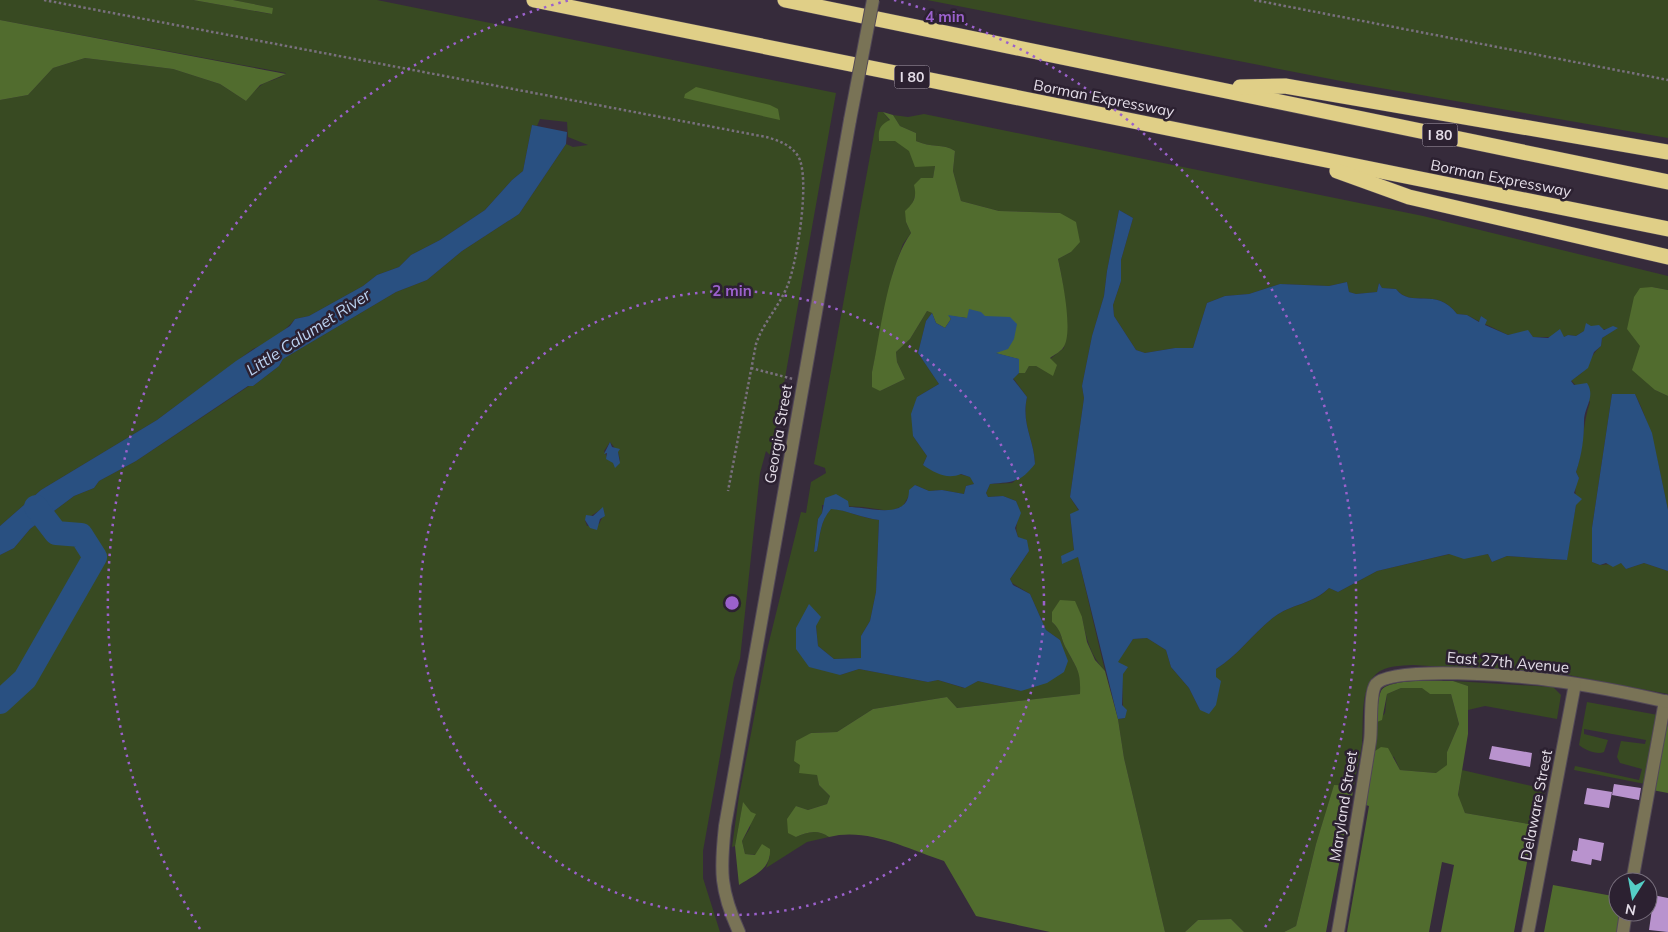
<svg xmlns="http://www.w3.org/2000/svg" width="1668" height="932" viewBox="0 0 1668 932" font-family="Mulish,sans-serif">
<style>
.green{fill:#384a22;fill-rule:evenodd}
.forest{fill:#516c2e}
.water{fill:#295081}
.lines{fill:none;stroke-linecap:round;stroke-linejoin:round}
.river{stroke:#295081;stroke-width:24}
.building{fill:#b993ce}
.minor-casing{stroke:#524857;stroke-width:14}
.highway-casing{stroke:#524857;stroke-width:16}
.path{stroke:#79707e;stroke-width:2.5;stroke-dasharray:2.5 2.5;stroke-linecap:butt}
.minor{stroke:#797356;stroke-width:12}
.highway{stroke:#e0cf87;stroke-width:15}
.minor-bridge-casing{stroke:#524857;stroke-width:14;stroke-linecap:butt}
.minor-bridge{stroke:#797356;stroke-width:12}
.ring{fill:none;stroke:#9b61cc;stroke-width:2.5;stroke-dasharray:2.5 5}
.labels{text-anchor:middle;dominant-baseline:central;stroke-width:5;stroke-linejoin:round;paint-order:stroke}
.shield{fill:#2c2131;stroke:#aea5b2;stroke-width:1}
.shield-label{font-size:14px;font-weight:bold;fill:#e5dee9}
.street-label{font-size:15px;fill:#e5dee9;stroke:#2c2131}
.water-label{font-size:16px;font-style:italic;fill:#bbd2f1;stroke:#2c2131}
.centre{fill:#9b61cc;stroke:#2c2131;stroke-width:2.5}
.ring-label{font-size:15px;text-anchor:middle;font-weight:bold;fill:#9b61cc;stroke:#2c2131;stroke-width:5;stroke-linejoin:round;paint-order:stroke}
</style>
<rect width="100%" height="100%" fill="#362b3b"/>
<g class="green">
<path d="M0,0H193L271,14L272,8L233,0H377L836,93L771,456L766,451L760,473L740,659L734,678L703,851V878L720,932H0V555L14,548L30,529L74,496L94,488L99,481L136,461L249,386H253L279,366L283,359L396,292L427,280L462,251L519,214L566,144L573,147L588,145L568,137L567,122L540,119L537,126L532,125L523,171L512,180L485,210L440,240L411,255L399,267L377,275L363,286L309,316L295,319C285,331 269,343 253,349L157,420L41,490L0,526V100L28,95L53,68L85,58L173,69L220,84L246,101C250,96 255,90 260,86C267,80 280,80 286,73L0,20ZM610,442L618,452L620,460L616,465L607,457L604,451ZM603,508L604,514L599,524L587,526L585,520Z"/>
<polygon points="927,0 1668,0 1668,138 1346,82"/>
<path d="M878,112H883L890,121C880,125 878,130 879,141L895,140L935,166L933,178L916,193L906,222L911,233L903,244L893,272L872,372L880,391L905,379L897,362L896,352L910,339L927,311L932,313L926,321L918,353L939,384L917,397L913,436L927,456L923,465L971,477L974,484L966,486L964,494L942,490L929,491L915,485L903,506L890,511L863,507L822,505V513L818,519L814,552L817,551C820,536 820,521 831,508C848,511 862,518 879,520L876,592L870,621L861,636V658L834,659L818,646L816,626L796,628L840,675L859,669L928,682L938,680L964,688L978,681L1021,691L1060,640L1046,630L1030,594L1012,583L1010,579L1029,551C1016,535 1013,533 1020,513L1016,501L1003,496L988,497L986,493L990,484L1012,483L1035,464C1034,439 1021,424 1027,397L1013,378L1019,373H1025L1029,366H1036L1053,375L1050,359L1064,348C1067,317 1065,289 1058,259L1071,252L1060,213L999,211L961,201L953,171L955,151C943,143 931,148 916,141V133L900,126L893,115L908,117L924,114L1423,216L1668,276V290L1652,287L1640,346L1655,390L1668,396V510C1659,470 1654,431 1635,394H1612L1592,528V562L1600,565L1622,563L1626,569L1644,563L1668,571V694L1563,674L1413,665C1401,666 1386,665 1376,674C1359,690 1364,723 1362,744C1360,758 1356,772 1354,786H1334L1316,844L1296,926L1284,932H1244L1231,919L1198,920L1185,932H1165L1124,758L1118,719L1125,718C1120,699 1126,681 1117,662L1133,639L1147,638L1166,650L1171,667L1189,688L1200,710L1216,677V669C1239,655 1253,633 1274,617C1291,604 1314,604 1329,588L1338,592L1377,571L1450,554L1464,558L1488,554L1492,562L1507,556L1566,560L1576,505L1575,484L1579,478L1576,472C1584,448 1582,425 1590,402L1571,380C1592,369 1586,359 1601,346L1602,338L1617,328L1584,331L1576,336L1568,335L1564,337H1533L1528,331L1508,335L1485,324L1481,316L1480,322L1467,315L1457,314C1436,286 1412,309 1396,289L1382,288L1379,283L1377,292L1356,294L1349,292L1347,282L1329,286L1280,284L1249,294L1225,296L1207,303L1193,348H1175L1145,353L1136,350L1114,316L1113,305L1121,281V260L1133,218L1119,210L1107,271L1104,296L1092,336L1082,386L1084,398L1070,497L1079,511L1070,515L1074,550L1078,557L1105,671C1090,655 1086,638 1082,617L1052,622C1063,632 1060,638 1067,650C1077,669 1081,671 1081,694L957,708L947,697L873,709L837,732L810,733L819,785L830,796L827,804L808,810L796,806V837C807,832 818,829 829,837L807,842L766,868L770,856L745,854L742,841L750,828L751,813L743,803L735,846L732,847L739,796L767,650L801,512L806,513L811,482L826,473L825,468L814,464Z"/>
<polygon points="1453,681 1553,687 1561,695 1557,719 1485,706 1468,710 1468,686"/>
<polygon points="1401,688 1423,688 1430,694 1451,694 1459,724 1447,752 1447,766 1436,773 1400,770 1394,757 1375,751 1377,722 1385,713 1387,694"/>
<path d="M1587,702L1658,715L1645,784L1574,770L1575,766L1580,767L1639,780L1642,769L1620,763L1617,757L1621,741L1645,744L1646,740L1584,729V734L1608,740L1604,752C1597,755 1585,750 1579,745Z"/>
<polygon points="1462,770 1545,789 1540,822 1534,821 1534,825 1465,813 1458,796"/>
</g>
<g class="forest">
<polygon points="193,0 233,0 273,8 272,14"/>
<polygon points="0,20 286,74 260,85 246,101 220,84 173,69 85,58 53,68 28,95 0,100"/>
<polygon points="696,87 770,105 778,109 780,120 684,98 685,94"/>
<path d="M883,112L893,115L900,126L916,133V141C931,148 943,143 955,151L953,171L961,201L999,211L1060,213L1076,222L1080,242L1071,252L1058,259C1062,277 1074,334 1063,348C1060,352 1054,355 1050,358L1057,365L1053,376L1036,366H1029L1025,373H1019L1018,359L995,353L1010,317L967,318L949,316L951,319L945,328L936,323L932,313L927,311L910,339L896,352L897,362L905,379L880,391L872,387V372C881,331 887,267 911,233L906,222L905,211C914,203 917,197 914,185L921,178H933L935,166L915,167L909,151L895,141H879C878,131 879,125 890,120Z"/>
<polygon points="1652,287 1668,290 1668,396 1655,390 1632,370 1640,346 1627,329 1634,297 1640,288"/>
<path d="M1060,600L1075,601L1082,617L1087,642L1095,660L1105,671L1118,719L1124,758L1165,932H1050L976,916L944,861C908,849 867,827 829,837C818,829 807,832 796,837L788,833L787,819L796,806L808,810L827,804L830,796L819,785L817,775L799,773L800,765L794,761L796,741L811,733L837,732L873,709L947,697L957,708L1080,694C1081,671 1077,669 1067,650C1060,638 1063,632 1052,622V612Z"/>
<path d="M1453,681L1468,686V734L1458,795L1465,813L1534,825L1514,932H1441L1454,865L1442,862L1429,932H1347L1369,806L1366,805L1375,751L1381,747L1388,748L1400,770L1436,773L1447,765V752L1459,724L1451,694H1430L1422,688H1401L1387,694L1382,720L1377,722C1378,713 1377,700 1381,691C1387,678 1439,681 1453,681Z"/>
<polygon points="1668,723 1668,793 1652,790"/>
<polygon points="1334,785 1354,786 1326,932 1284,932 1296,926 1316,844"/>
<path d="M743,802L751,812L756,814L742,841L745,854L755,855L762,844L770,849C771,869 755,875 739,885L735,846Z"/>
<polygon points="1553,885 1618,897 1618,912 1621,912 1617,932 1544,932"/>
<polygon points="1231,919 1244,932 1185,932 1198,920"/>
</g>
<g class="water">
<polygon points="532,125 567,132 566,144 519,214 462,251 427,280 396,292 283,359 279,366 253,386 248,386 136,461 99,481 94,488 74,496 30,529 14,548 0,555 0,526 41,490 157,420 236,361 290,326 295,319 309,316 363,286 377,275 399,267 411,255 440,240 485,210 512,180 523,171"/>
<path d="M1119,210L1133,218L1121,260V281L1113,305L1114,316L1136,350L1145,353L1175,348H1193L1207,303L1225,296L1249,294L1280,284L1329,286L1347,282L1349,292L1356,294L1377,292L1379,283L1382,288L1396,289C1411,309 1436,286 1457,314L1467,315L1479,322L1481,316L1487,320L1485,325L1508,335L1528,330L1533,337L1548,338L1560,329L1564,337L1568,335L1576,336L1584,331L1586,323L1591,326L1599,325L1604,330L1613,326L1618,328L1602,338L1601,346L1594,352L1588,368L1571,381L1574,385L1587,383C1596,397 1584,407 1584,421C1584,439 1582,454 1576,472L1579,478L1574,493L1582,499L1576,505L1567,560L1507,556L1492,562L1488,554L1464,559L1449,554L1377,571L1338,592L1329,588C1313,604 1291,604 1274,617C1253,633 1239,655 1216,669V677L1221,681L1216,705L1209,714L1200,710L1189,688L1171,667L1166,650L1147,638L1133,639L1118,662L1128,667L1123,674L1122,705L1127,710L1125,718L1118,719L1078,557L1062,564L1061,556L1074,550L1070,514L1079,510L1070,497L1084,398L1082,386L1092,336L1104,296L1107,271Z"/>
<path d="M969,309L981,312L985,316L1010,317L1017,324L1014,339L1008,349L996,353L1019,359V373L1013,379L1027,397C1021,424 1034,439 1035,464C1020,483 1013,482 990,484L986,493L988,497L1003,496L1016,501L1021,513L1015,528L1018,537L1027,540L1029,551L1010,579L1013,585L1030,594L1046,630L1060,640L1068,661L1064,672L1047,683L1021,691L978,681L965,688L938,680L928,682L859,669L840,675L809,667L796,649V628L809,604L821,617L816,626L818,646L834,659L861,658V636L870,621L876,592L879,520C862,518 847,510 831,509C820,521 820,536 817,551L814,552L818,519L822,513L825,498L836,494L848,501L849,507C869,507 909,521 909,490L915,485L929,491L942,490L964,494L966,486L974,484L970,477L961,474C947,480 935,473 923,465L927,456L913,436L911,414L917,397L939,384L918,353L926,321L932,313L936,323L945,328L951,319L948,315L967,318Z"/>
<polygon points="1612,394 1635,394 1652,433 1668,510 1668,571 1644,563 1626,569 1621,563 1613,567 1606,563 1600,565 1592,562 1592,528"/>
<polygon points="610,442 612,447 620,449 618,452 620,463 615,468 613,463 606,459 607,453 604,454"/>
<polygon points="603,507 605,516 600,519 597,530 590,528 585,520 586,515 593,516"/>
</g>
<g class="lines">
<polyline class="river" points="0,702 25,679 95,557 81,535 56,533 36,507"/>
</g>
<g class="building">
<polygon points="1492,746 1532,753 1530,767 1489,759"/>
<polygon points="1614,784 1641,788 1639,800 1612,795"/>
<polygon points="1587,788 1612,792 1609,808 1584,804"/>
<polygon points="1579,838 1604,843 1601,861 1592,859 1591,865 1571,861 1573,850 1577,851"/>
<polygon points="1648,894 1668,898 1668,932 1649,930 1652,909 1648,909"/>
</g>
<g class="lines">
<defs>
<g id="minor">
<polyline points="1632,882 1665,701"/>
<path d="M739,932C720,890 720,871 725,826L850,120"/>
<path d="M1338,932C1349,868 1360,805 1370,741C1372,728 1369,693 1376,684C1392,665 1521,676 1549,680C1588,685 1629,693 1668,702"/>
<polyline points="1528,932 1575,684"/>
<polyline points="1623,932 1626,912"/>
</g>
<g id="highway">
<polyline points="534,0 1668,229"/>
<polyline points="785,0 1668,182"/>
<polyline points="1240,87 1285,86 1668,152"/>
<polyline points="1337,171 1409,197 1668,257"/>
</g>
</defs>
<use href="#minor" class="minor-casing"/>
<use href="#highway" class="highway-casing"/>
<g class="path">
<path d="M44,0L766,137C778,140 791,145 798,156C811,177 797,264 787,287C778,308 763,323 756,344L728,491"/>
<polyline points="1254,0 1668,80"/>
<polyline points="751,368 793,379"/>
</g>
<use href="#minor" class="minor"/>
<use href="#highway" class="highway"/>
<defs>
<polyline id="minor-bridge" points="850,120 873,0"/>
</defs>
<use href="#minor-bridge" class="minor-bridge-casing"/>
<use href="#minor-bridge" class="minor-bridge"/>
</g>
<g class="ring">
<circle cx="732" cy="603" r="312"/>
<path d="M200 929A624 624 0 0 1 570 0M894 0A624 624 0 0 1 1264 929"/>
</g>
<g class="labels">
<g class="shield">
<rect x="894.5" y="65.5" width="35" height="23" rx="4"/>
<rect x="1422.5" y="123.5" width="35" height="23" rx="4"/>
</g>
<g class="shield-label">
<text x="912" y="77">I 80</text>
<text x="1440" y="135">I 80</text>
</g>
<g class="street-label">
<text transform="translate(1104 98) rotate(11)">Borman Expressway</text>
<text transform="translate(1501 178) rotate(11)">Borman Expressway</text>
<text transform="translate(778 434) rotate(-80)">Georgia Street</text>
<text transform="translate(1508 662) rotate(5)">East 27th Avenue</text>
<text transform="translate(1536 805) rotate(-79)">Delaware Street</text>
<text transform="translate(1343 806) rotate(-81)">Maryland Street</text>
</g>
<g class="water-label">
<text transform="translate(308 332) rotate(-33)">Little Calumet River</text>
</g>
</g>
<circle cx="732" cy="603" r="8" class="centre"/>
<g class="ring-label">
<text x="945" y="22">4 min</text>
<text x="732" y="296">2 min</text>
</g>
<g transform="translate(1633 897) rotate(191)"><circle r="24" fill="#2c2131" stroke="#766d7b"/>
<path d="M0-4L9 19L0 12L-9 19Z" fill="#55cec6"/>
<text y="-8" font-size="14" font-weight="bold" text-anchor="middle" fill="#e5dee9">N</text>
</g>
</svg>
